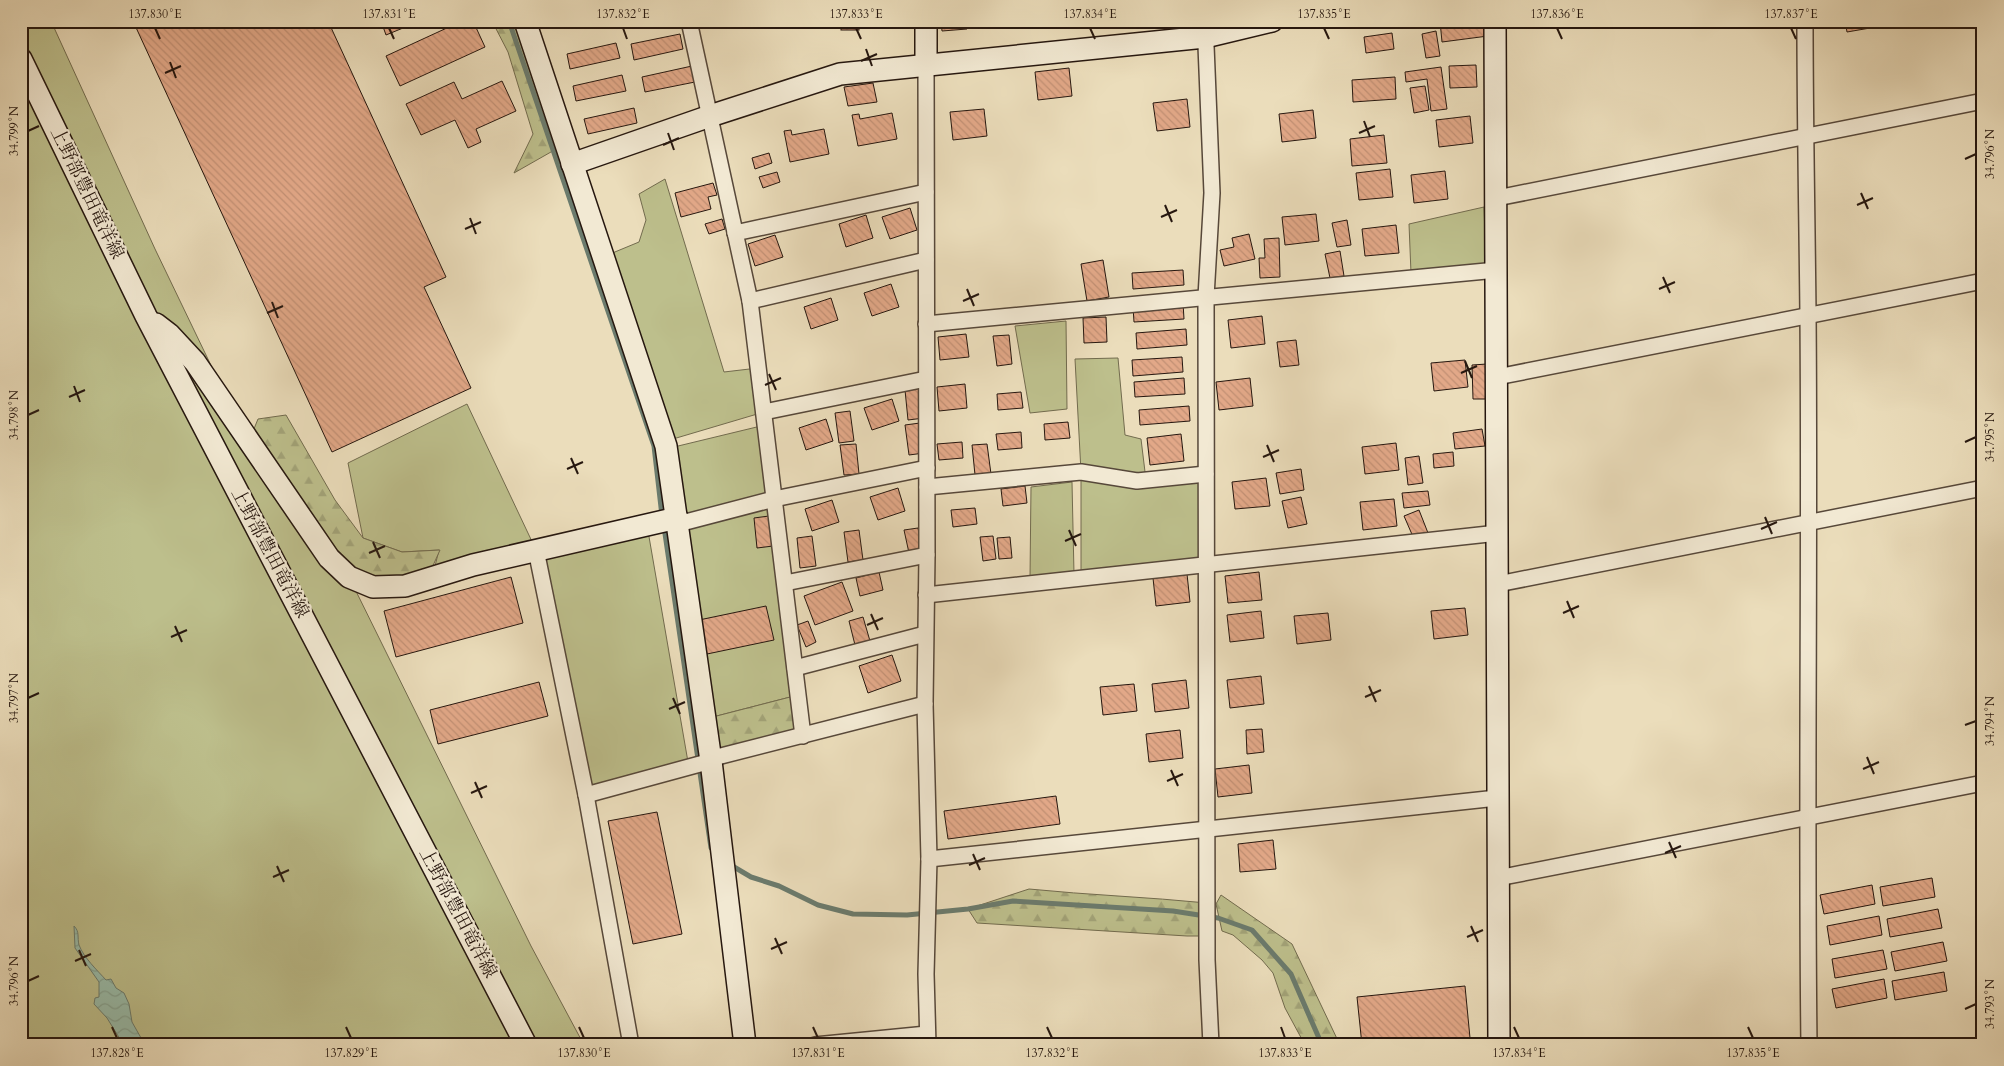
<svg xmlns="http://www.w3.org/2000/svg" width="2004" height="1066" viewBox="0 0 2004 1066" font-family="Cardo,'Noto Serif JP',serif">
<style>
.green{fill:#bdbf8c;stroke:#726b4e}
.forest{fill:url(#forest-firs);stroke:#726b4e}
.water{fill:url(#water-waves);stroke:#6b7b6d}
.lines{fill:none;stroke-linecap:round;stroke-linejoin:round}
.stream{stroke:#6b7b6d;stroke-width:5}
.building{fill:url(#building-back-hatch);stroke:#26170f}
.street-casing{stroke:#57483a;stroke-width:18}
.secondary-casing{stroke:#26170f;stroke-width:24}
.street{stroke:#f2e9d3;stroke-width:15}
.secondary{stroke:#f2e9d3;stroke-width:21}
.ticks{fill:none;stroke:#26170f;stroke-width:2}
.labels{text-anchor:middle;dominant-baseline:central;stroke-width:4.5;stroke-linejoin:round;paint-order:stroke}
.street-label{font-size:18px;fill:#26170f;stroke:#f2e9d3}
.neatline{fill:none;stroke:#26170f;stroke-width:2}
.ticks-label{font-size:12px;text-anchor:middle;fill:#26170f}
</style>
<defs>
<pattern id="forest-firs" width="22" height="20" patternUnits="userSpaceOnUse" patternTransform="scale(1.25)"><rect width="22" height="20" fill="#bdbf8c"/><path d="M5 1l3.5 6h-7zM16 11l3.5 6h-7z" fill="#a2a378"/></pattern>
<pattern id="water-waves" width="16" height="10" patternUnits="userSpaceOnUse" patternTransform="scale(1.25)"><rect width="16" height="10" fill="#99bdab"/><path d="M0 5q4-4 8 0t8 0" fill="none" stroke="#84a292"/></pattern>
<pattern id="building-back-hatch" width="6" height="6" patternUnits="userSpaceOnUse" patternTransform="scale(1.25)"><rect width="6" height="6" fill="#e2a888"/><path d="M-1 5l2 2M0 0l6 6M5-1l2 2" fill="none" stroke="#c29074"/></pattern>
</defs>
<rect width="100%" height="100%" fill="#ebddbb"/>
<filter id="stains"><feTurbulence type="fractalNoise" baseFrequency=".004" numOctaves="4"/><feColorMatrix values="0 0 0 0 .2 0 0 0 0 .09 0 0 0 0 .02 0 0 0 .5 -.17"/></filter>
<radialGradient id="worn" r=".72"><stop offset=".6" stop-color="#630" stop-opacity="0"/><stop offset="1" stop-color="#630" stop-opacity=".3"/></radialGradient>
<g class="green">
<polygon points="21,21 51,21 155,249 244,434 349,577 531,946 584,1045 21,1045"/>
<polygon points="665,179 724,372 758,368 764,412 673,439 610,254 639,242 646,220 639,194"/>
<polygon points="1484,207 1486,265 1411,273 1409,224"/>
<polygon points="1066,321 1067,409 1030,413 1015,326"/>
<polygon points="1118,358 1125,435 1141,439 1146,480 1206,474 1206,560 1081,571 1081,472 1075,359"/>
<polygon points="467,404 536,550 432,578 439,550 402,552 363,538 348,463"/>
<polygon points="765,425 798,695 705,719 674,447"/>
<polygon points="1072,482 1074,574 1030,578 1031,487"/>
<polygon points="648,531 688,762 585,789 541,548"/>
</g>
<g class="forest">
<polygon points="492,21 525,21 565,144 514,173 533,134 508,52"/>
<polygon points="286,415 335,500 363,538 402,552 440,550 427,579 373,587 329,558 249,441 258,419"/>
<polygon points="798,695 803,736 710,755 705,719"/>
<path d="M1029,889C1088,895 1148,897 1207,903V936H1187L977,923L968,909Z"/>
<polygon points="1221,895 1292,944 1340,1045 1305,1045 1285,1008 1273,973 1262,960 1233,935 1222,931 1216,904"/>
</g>
<path class="water" d="M74,926C80,932 77,937 79,945C84,958 97,970 106,980L111,979L116,988L124,993L129,1004L132,1022L145,1045H129L120,1039L107,1018L94,1004L95,998L99,997V982L75,948Z"/>
<g class="lines">
<g class="stream">
<polyline points="509,21 654,446 662,516"/>
<polyline points="664,527 711,848"/>
<polyline points="729,864 751,877 779,886 818,905 853,914 907,915 968,909 1013,901 1173,911 1218,918 1252,930 1291,974 1322,1045"/>
</g>
</g>
<g class="building">
<polygon points="133,21 328,21 446,277 424,287 471,388 332,452"/>
<polygon points="381,21 420,21 386,35"/>
<polygon points="462,21 473,21 485,47 400,86 386,56"/>
<polygon points="627,21 656,21 628,27"/>
<rect x="841" y="21" width="18" height="9"/>
<polygon points="941,21 966,21 967,29 942,31"/>
<polygon points="1440,21 1486,21 1488,36 1442,42"/>
<polygon points="1845,21 1899,21 1899,23 1847,32"/>
<polygon points="1436,31 1440,56 1426,58 1422,34"/>
<polygon points="1392,33 1394,49 1366,53 1364,37"/>
<polygon points="680,34 683,49 634,60 631,44"/>
<polygon points="616,43 620,58 570,69 567,54"/>
<polygon points="1476,65 1477,87 1450,88 1449,66"/>
<polygon points="692,66 695,82 645,92 642,77"/>
<polygon points="1441,67 1447,109 1431,111 1427,79 1406,82 1405,72"/>
<polygon points="1069,68 1072,96 1038,100 1035,72"/>
<polygon points="622,75 626,91 576,101 573,86"/>
<polygon points="1395,77 1396,99 1353,102 1352,80"/>
<polygon points="502,81 516,111 476,129 481,142 468,148 455,120 421,135 406,104 454,82 462,99"/>
<polygon points="873,83 877,102 848,106 844,87"/>
<polygon points="1425,86 1429,110 1414,113 1410,88"/>
<polygon points="1187,99 1190,127 1157,131 1153,103"/>
<polygon points="634,108 637,123 588,134 584,119"/>
<polygon points="984,109 987,136 953,140 950,112"/>
<polygon points="1313,110 1316,138 1282,142 1279,114"/>
<polygon points="892,113 897,139 858,146 852,115 859,114 860,119"/>
<polygon points="1470,116 1473,143 1439,147 1436,120"/>
<polygon points="824,129 829,154 790,162 784,131 791,130 792,135"/>
<polygon points="1384,135 1387,163 1352,166 1350,139"/>
<polygon points="769,153 772,163 755,169 752,158"/>
<polygon points="1390,169 1393,197 1359,200 1356,173"/>
<polygon points="1445,171 1448,199 1414,203 1411,175"/>
<polygon points="777,172 780,182 763,188 759,177"/>
<polygon points="713,183 717,195 708,197 711,209 681,217 675,193"/>
<polygon points="910,208 917,230 890,239 882,217"/>
<polygon points="1316,214 1319,241 1285,245 1282,217"/>
<polygon points="866,215 873,238 846,247 839,224"/>
<polygon points="722,219 725,229 709,234 705,224"/>
<polygon points="1347,220 1351,245 1337,247 1332,223"/>
<polygon points="1396,225 1399,253 1365,256 1362,229"/>
<polygon points="1249,234 1255,259 1224,266 1220,250 1234,247 1232,238"/>
<polygon points="775,235 783,257 755,266 748,244"/>
<polygon points="1279,238 1280,277 1260,278 1259,258 1265,258 1264,239"/>
<polygon points="1340,251 1344,276 1330,278 1325,254"/>
<polygon points="1103,260 1109,297 1087,301 1081,264"/>
<polygon points="1183,270 1184,285 1133,289 1132,273"/>
<polygon points="891,284 899,307 872,316 864,293"/>
<polygon points="831,298 838,320 811,329 804,307"/>
<polygon points="1183,303 1184,319 1134,322 1133,307"/>
<polygon points="1262,316 1265,344 1231,348 1228,320"/>
<polygon points="1106,317 1107,342 1084,343 1083,318"/>
<polygon points="1186,329 1187,345 1137,349 1136,333"/>
<polygon points="966,334 969,357 940,360 938,337"/>
<polygon points="1009,335 1012,364 997,366 993,336"/>
<polygon points="1296,340 1299,365 1280,367 1277,342"/>
<polygon points="1182,357 1183,372 1133,376 1132,360"/>
<polygon points="1465,360 1468,387 1434,391 1431,363"/>
<polygon points="1487,364 1488,399 1473,399 1472,365"/>
<polygon points="1184,378 1185,394 1135,397 1134,382"/>
<polygon points="1250,378 1253,406 1219,410 1216,382"/>
<polygon points="965,384 967,408 939,411 937,387"/>
<polygon points="920,388 924,418 908,420 905,390"/>
<polygon points="1021,392 1023,408 998,410 997,394"/>
<polygon points="892,399 899,421 872,430 864,408"/>
<polygon points="1189,406 1190,421 1140,425 1139,410"/>
<polygon points="850,411 854,441 839,443 835,413"/>
<polygon points="826,419 833,441 806,450 799,428"/>
<polygon points="1068,422 1070,438 1045,440 1044,424"/>
<polygon points="920,423 924,453 909,455 905,425"/>
<polygon points="1482,429 1485,446 1455,449 1453,433"/>
<polygon points="1021,432 1022,448 998,450 996,434"/>
<polygon points="1181,434 1184,461 1150,465 1147,438"/>
<polygon points="962,442 963,458 939,460 937,444"/>
<polygon points="1396,443 1399,470 1365,474 1362,447"/>
<polygon points="856,444 859,474 844,475 840,445"/>
<polygon points="987,444 991,474 975,475 972,445"/>
<polygon points="1453,452 1454,466 1434,468 1433,454"/>
<polygon points="1419,456 1423,483 1408,485 1405,458"/>
<polygon points="1301,469 1304,490 1280,494 1276,473"/>
<polygon points="1266,478 1270,506 1235,509 1232,482"/>
<polygon points="1025,486 1027,503 1003,506 1001,489"/>
<polygon points="898,488 905,511 878,520 870,497"/>
<polygon points="1428,491 1430,505 1404,508 1402,493"/>
<polygon points="1301,497 1307,524 1288,528 1282,501"/>
<polygon points="1394,499 1397,526 1363,530 1360,502"/>
<polygon points="832,500 839,522 812,531 805,509"/>
<polygon points="975,508 977,524 953,527 951,510"/>
<polygon points="1419,510 1428,533 1414,539 1404,516"/>
<polygon points="769,516 773,546 757,548 754,518"/>
<polygon points="918,528 922,550 909,553 904,530"/>
<polygon points="859,530 863,560 848,562 844,532"/>
<polygon points="812,536 816,566 800,568 797,538"/>
<polygon points="993,536 996,559 983,561 980,537"/>
<polygon points="1010,537 1012,558 999,559 997,538"/>
<polygon points="879,572 883,590 860,596 856,578"/>
<polygon points="1259,572 1262,600 1228,603 1225,576"/>
<polygon points="1187,574 1190,602 1156,606 1153,578"/>
<polygon points="511,577 523,623 396,657 384,611"/>
<polygon points="842,582 853,611 815,625 804,596"/>
<polygon points="766,606 774,640 707,654 699,620"/>
<polygon points="1465,608 1468,635 1434,639 1431,611"/>
<polygon points="1261,611 1264,638 1230,642 1227,615"/>
<polygon points="1328,613 1331,640 1297,644 1294,616"/>
<polygon points="863,617 870,641 855,645 849,621"/>
<polygon points="808,621 816,642 806,647 797,625"/>
<polygon points="892,655 901,681 868,693 859,666"/>
<polygon points="1261,676 1264,704 1230,708 1227,680"/>
<polygon points="1186,680 1189,708 1155,712 1152,684"/>
<polygon points="539,682 548,716 438,744 430,710"/>
<polygon points="1134,684 1137,711 1103,715 1100,687"/>
<polygon points="1262,729 1264,752 1247,754 1246,730"/>
<polygon points="1180,730 1183,758 1149,762 1146,734"/>
<polygon points="1249,765 1252,793 1218,797 1215,769"/>
<polygon points="1056,796 1060,824 948,839 944,811"/>
<polygon points="657,812 682,934 633,944 608,821"/>
<polygon points="1273,840 1276,869 1240,872 1238,844"/>
<polygon points="1932,878 1935,897 1883,906 1880,887"/>
<polygon points="1872,885 1875,904 1824,914 1820,895"/>
<polygon points="1938,909 1942,928 1890,937 1887,919"/>
<polygon points="1879,916 1882,935 1830,945 1827,926"/>
<polygon points="1943,942 1947,961 1895,971 1891,952"/>
<polygon points="1883,950 1887,969 1835,978 1832,959"/>
<polygon points="1944,972 1947,991 1895,1000 1892,981"/>
<polygon points="1884,979 1887,998 1836,1008 1832,989"/>
<polygon points="1465,986 1470,1038 1402,1045 1362,1045 1357,997"/>
</g>
<g class="lines">
<defs>
<g id="street">
<polyline points="689,21 750,301 803,736"/>
<polyline points="1205,21 1212,193 1206,297 1207,960 1211,1045"/>
<path d="M1805,21C1805,119 1807,217 1808,314C1810,558 1806,801 1809,1045"/>
<polyline points="926,64 927,555 925,704 929,859 926,974 928,1045"/>
<polyline points="1497,198 1983,101"/>
<polyline points="735,233 926,192"/>
<polyline points="750,301 926,260"/>
<polyline points="926,324 1497,270"/>
<polyline points="1497,377 1983,281"/>
<polyline points="764,412 926,379"/>
<polyline points="927,487 1081,472 1137,481 1206,474"/>
<polyline points="678,524 774,499 927,468"/>
<polyline points="536,550 586,795 631,1045"/>
<polyline points="785,583 927,555"/>
<polyline points="1498,584 1983,488"/>
<polyline points="926,595 1498,533"/>
<polyline points="795,668 925,634"/>
<polyline points="586,795 711,761 717,757 925,704"/>
<polyline points="929,859 1497,798"/>
<polyline points="1498,878 1983,783"/>
<polyline points="815,1045 927,1034"/>
</g>
<g id="secondary">
<polyline points="525,21 666,446 711,761 745,1045"/>
<polyline points="1495,21 1499,1045"/>
<polyline points="21,59 146,316 526,1045"/>
<polyline points="926,64 926,21"/>
<polyline points="572,164 710,116 840,74 1205,37 1272,21"/>
<polyline points="156,324 169,334 195,362 329,558 349,577 373,587 405,586 473,565 677,518"/>
</g>
</defs>
<use href="#street" class="street-casing"/>
<use href="#secondary" class="secondary-casing"/>
<use href="#street" class="street"/>
<use href="#secondary" class="secondary"/>
</g>
<path class="ticks" d="M155,28L160,39M389,28L394,39M623,28L627,39M856,28L861,39M1090,28L1095,39M1324,28L1329,39M1557,28L1562,39M1791,28L1796,39M866,49L872,66M861,61L877,54M170,62L176,78M165,73L181,66M1364,121L1370,137M28,131L39,126M668,133L674,150M1359,133L1375,126M663,145L679,138M1965,159L1976,154M1861,193L1868,209M1165,205L1172,222M1857,205L1873,198M1161,217L1177,210M470,218L476,234M465,229L481,222M1663,277L1670,293M967,289L974,306M1659,289L1675,282M963,301L979,294M272,302L278,318M267,313L283,306M1465,361L1472,378M1461,373L1477,366M769,374L776,390M765,385L781,378M74,386L80,402M69,397L85,390M28,415L39,410M1965,442L1976,437M1267,445L1274,462M1263,457L1279,450M571,458L578,474M567,469L583,462M1765,517L1772,534M1761,529L1777,522M1069,530L1076,546M1065,541L1081,534M373,542L380,558M369,553L385,546M1567,601L1574,618M1563,613L1579,606M871,614L878,630M867,625L883,618M175,626L182,642M171,637L187,630M1369,686L1376,702M1365,697L1381,690M28,698L39,693M673,698L680,714M669,709L685,702M1965,725L1976,721M1867,757L1874,774M1863,769L1879,762M1171,770L1178,786M1167,781L1183,774M475,782L482,798M471,793L487,786M1669,842L1676,858M1665,853L1681,846M973,854L980,870M969,865L985,858M277,866L284,882M273,877L289,870M1471,926L1478,942M1467,937L1483,930M775,938L782,954M771,949L787,942M79,950L86,966M75,961L91,954M28,981L39,976M1965,1009L1976,1004M112,1027L117,1038M346,1027L351,1038M579,1027L584,1038M813,1027L818,1038M1047,1027L1052,1038M1281,1027L1285,1038M1514,1027L1519,1038M1748,1027L1753,1038"/>
<g class="labels">
<g class="street-label">
<text transform="translate(87 193) rotate(64)">上野部豊田竜洋線</text>
<text transform="translate(270 553) rotate(62)">上野部豊田竜洋線</text>
<text transform="translate(458 913) rotate(62)">上野部豊田竜洋線</text>
</g>
</g>
<rect width="2004" height="1066" fill="none" stroke="#ebddbb" stroke-width="55"/>
<rect x="28" y="28" width="1948" height="1010" class="neatline"/>
<g class="ticks-label">
<text x="155" y="18">137.830°E</text>
<text x="389" y="18">137.831°E</text>
<text x="623" y="18">137.832°E</text>
<text x="856" y="18">137.833°E</text>
<text x="1090" y="18">137.834°E</text>
<text x="1324" y="18">137.835°E</text>
<text x="1557" y="18">137.836°E</text>
<text x="1791" y="18">137.837°E</text>
<text transform="translate(14 131) rotate(-90)" y="4">34.799°N</text>
<text transform="translate(1990 154) rotate(-90)" y="4">34.796°N</text>
<text transform="translate(14 415) rotate(-90)" y="4">34.798°N</text>
<text transform="translate(1990 437) rotate(-90)" y="4">34.795°N</text>
<text transform="translate(14 698) rotate(-90)" y="4">34.797°N</text>
<text transform="translate(1990 721) rotate(-90)" y="4">34.794°N</text>
<text transform="translate(14 981) rotate(-90)" y="4">34.796°N</text>
<text transform="translate(1990 1004) rotate(-90)" y="4">34.793°N</text>
<text x="117" y="1057">137.828°E</text>
<text x="351" y="1057">137.829°E</text>
<text x="584" y="1057">137.830°E</text>
<text x="818" y="1057">137.831°E</text>
<text x="1052" y="1057">137.832°E</text>
<text x="1285" y="1057">137.833°E</text>
<text x="1519" y="1057">137.834°E</text>
<text x="1753" y="1057">137.835°E</text>
</g>
<rect width="100%" height="100%" filter="url(#stains)"/>
<rect width="100%" height="100%" fill="url(#worn)"/>
</svg>
